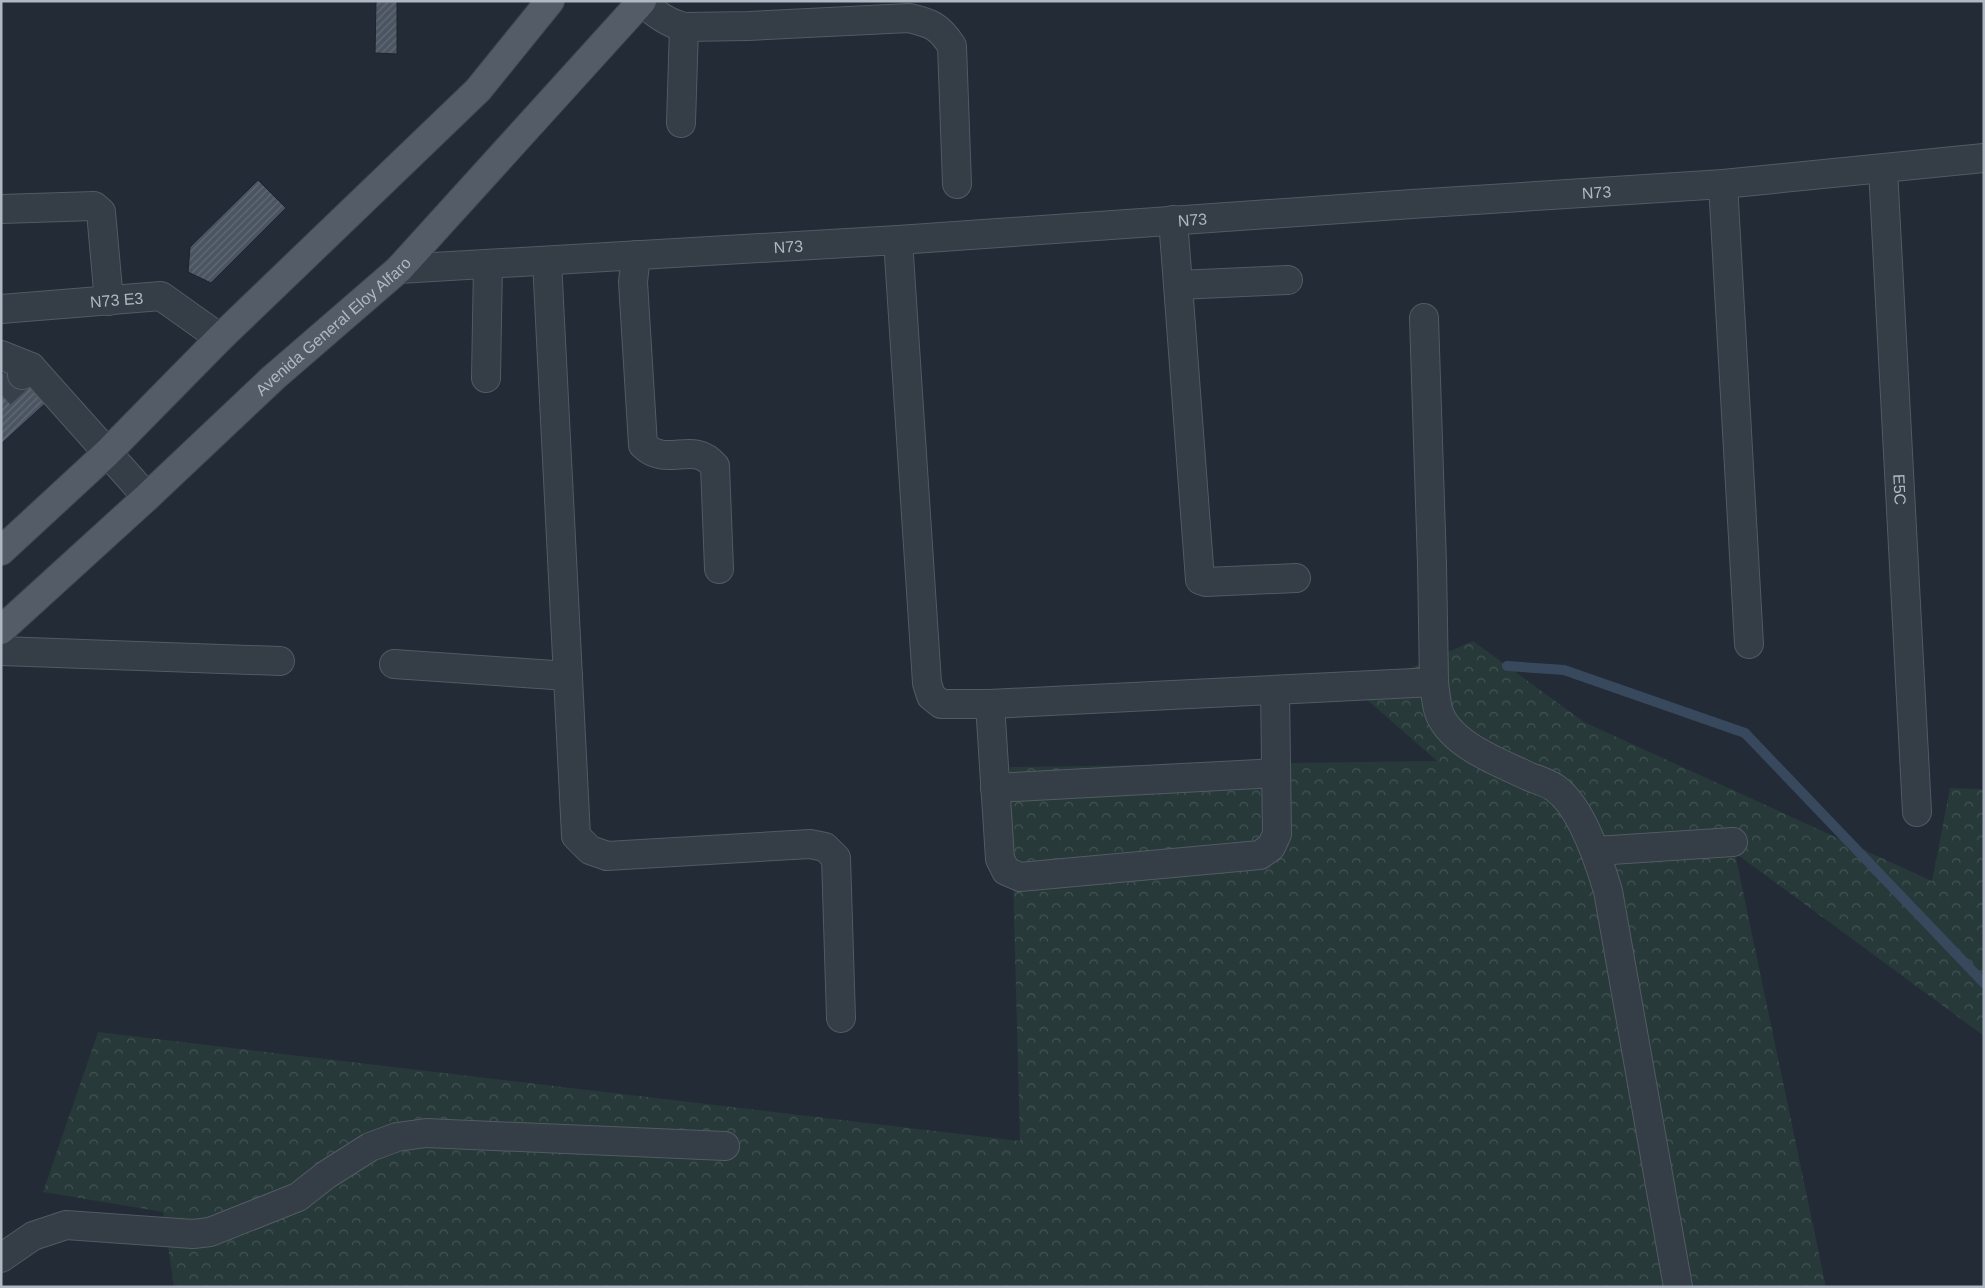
<svg xmlns="http://www.w3.org/2000/svg" width="1985" height="1288" viewBox="0 0 1985 1288" font-family="Arial,sans-serif">
<style>
.forest{fill:url(#forest-crowns)}
.lines{fill:none;stroke-linecap:round;stroke-linejoin:round}
.stream{stroke:#38495e;stroke-width:10}
.building{fill:url(#building-hatch);stroke:#1c242d}
.minor-tunnel{stroke:#37404b;stroke-width:28;stroke-dasharray:28 14;stroke-linecap:butt}
.minor-casing{stroke:#525b64;stroke-width:30}
.major-casing{stroke:#3e4650;stroke-width:30}
.minor{stroke:#353d46;stroke-width:28}
.major{stroke:#535c67;stroke-width:28}
.labels{text-anchor:middle;dominant-baseline:central;stroke-width:5;stroke-linejoin:round;paint-order:stroke}
.street-label{font-size:16px;fill:#afb8c3;stroke:#1b222b}
</style>
<defs>
<pattern id="forest-crowns" width="20" height="18" patternUnits="userSpaceOnUse" patternTransform="scale(1.25)"><rect width="20" height="18" fill="#273939"/><path d="M2 6a3 3 0 1 1 6 0M12 15a3 3 0 1 1 6 0" fill="none" stroke="#445454"/></pattern>
<pattern id="building-hatch" width="6" height="6" patternUnits="userSpaceOnUse" patternTransform="scale(1.25)"><rect width="6" height="6" fill="#4a5561"/><path d="M-1 1l2-2M0 6l6-6M5 7l2-2" fill="none" stroke="#626b76"/></pattern>
</defs>
<rect width="100%" height="100%" fill="#222b36"/>
<polygon class="forest" points="1473,641 1584,722 1932,881 1950,788 1984,789 1984,1036 1735,853 1826,1287 174,1287 163,1212 43,1192 98,1032 1020,1141 1010,767 1437,761 1357,691"/>
<g class="lines">
<polyline class="stream" points="1507,666 1564,670 1745,733 1984,983"/>
</g>
<g class="building">
<polygon points="376,1 397,1 397,54 375,53"/>
<polygon points="258,180 286,208 211,283 188,272 190,247"/>
<polygon points="13,366 47,402 1,444 1,377"/>
</g>
<g class="lines">
<polyline class="minor-tunnel" points="1,394 22,375"/>
<defs>
<g id="minor">
<path d="M642,2C655,13 667,23 684,27L748,26L909,18C931,23 939,26 952,46L957,184"/>
<polyline points="681,123 684,27"/>
<path id="s1" d="M1883,169L1917,812"/>
<polyline points="1723,184 1749,644"/>
<polyline points="1,209 94,206 101,212 109,301"/>
<polyline points="1173,220 1178,285 1288,280"/>
<polyline points="898,240 927,683 931,696 941,704 990,704 1434,682 1432,564 1424,318"/>
<path d="M636,255L633,282L643,445C668,469 692,439 715,466L719,569"/>
<polyline points="547,261 576,836 590,850 607,856 810,844 825,847 836,858 841,1018"/>
<path id="s2" d="M399,269L898,240L1412,204L1723,184L1984,158"/>
<polyline points="1178,285 1200,580 1206,582 1296,578"/>
<path id="s3" d="M1,309L161,296L220,338"/>
<polyline points="1,355 31,367"/>
<polyline points="22,375 31,367 147,497"/>
<polyline points="486,378 488,264"/>
<polyline points="1,651 280,661"/>
<polyline points="394,664 568,676"/>
<path d="M1434,682C1435,691 1436,700 1438,709C1447,744 1501,763 1530,777C1538,780 1548,783 1555,788C1582,807 1599,861 1608,891L1678,1287"/>
<polyline points="990,704 1000,859 1006,871 1020,877 1260,855 1271,847 1277,834 1275,691"/>
<polyline points="995,788 1275,773"/>
<polyline points="1596,851 1733,842"/>
<polyline points="1,1258 33,1236 66,1225 193,1234 210,1232 298,1197 326,1175 370,1147 397,1137 426,1133 725,1146"/>
</g>
<g id="major">
<polyline points="1,551 107,453 220,338 478,90 550,1"/>
<path id="s4" d="M1,630L147,497L273,378L399,269L642,1"/>
</g>
</defs>
<use href="#minor" class="minor-casing"/>
<use href="#major" class="major-casing"/>
<use href="#minor" class="minor"/>
<use href="#major" class="major"/>
</g>
<g class="labels">
<g class="street-label">
<text stroke="none"><textPath href="#s2" startOffset="1200">N73</textPath></text>
<text stroke="none"><textPath href="#s2" startOffset="795">N73</textPath></text>
<text stroke="none"><textPath href="#s2" startOffset="390">N73</textPath></text>
<text stroke="none"><textPath href="#s3" startOffset="116">N73 E3</textPath></text>
<text stroke="none"><textPath href="#s4" startOffset="450">Avenida General Eloy Alfaro</textPath></text>
<text stroke="none"><textPath href="#s1" startOffset="321">E5C</textPath></text>
</g>
</g>
<rect width="1985" height="1288" fill="none" stroke="#afb8c3" stroke-width="5"/>
</svg>
